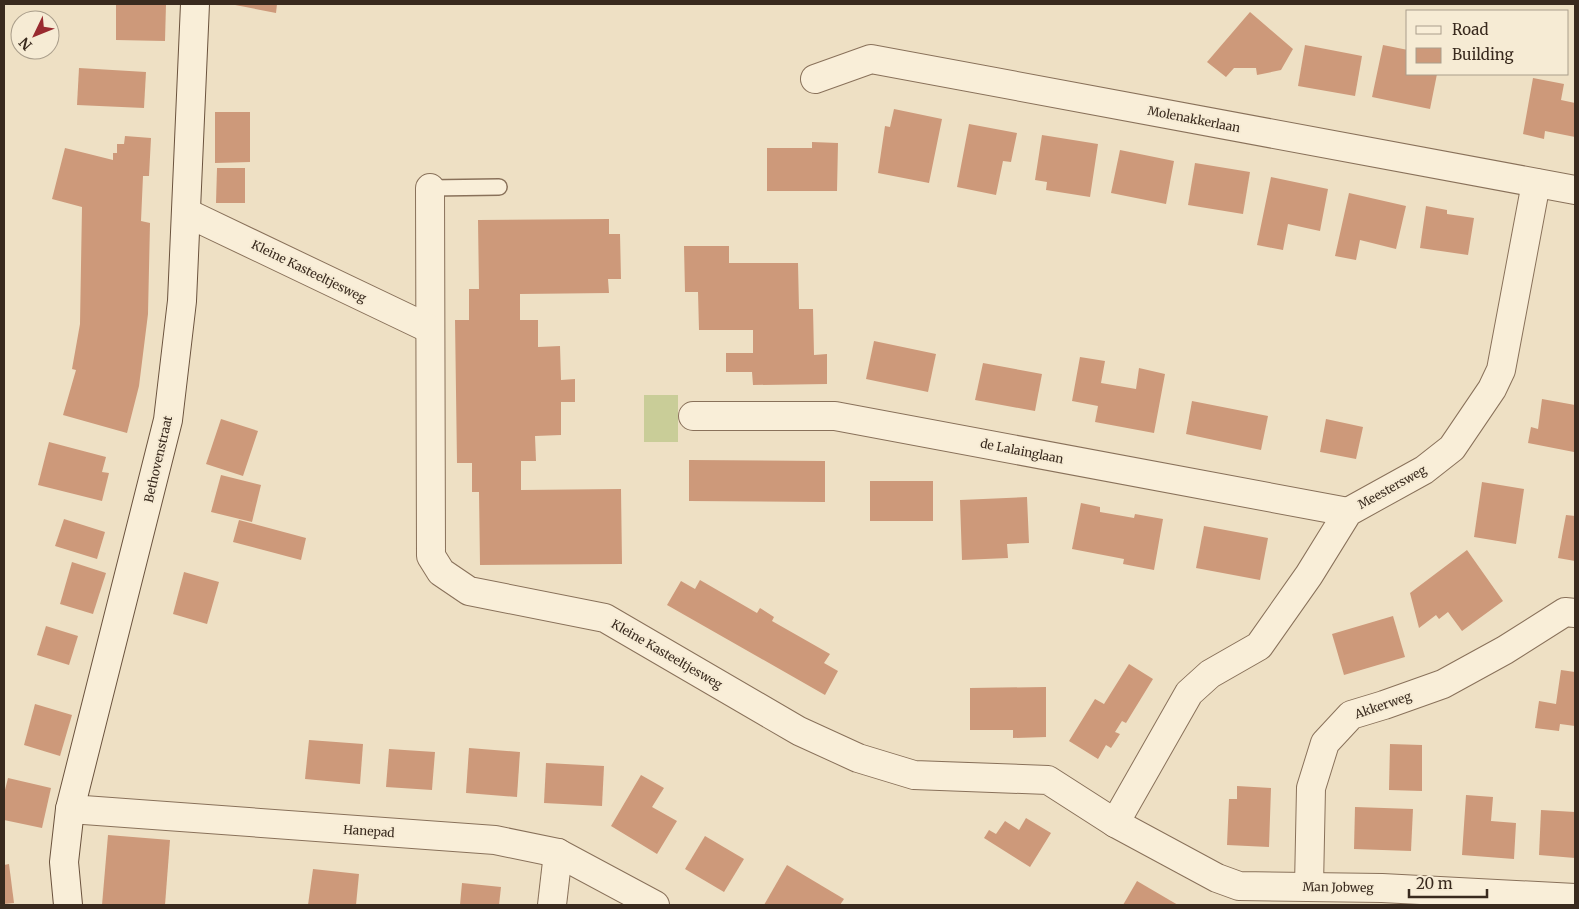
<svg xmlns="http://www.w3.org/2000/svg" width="1579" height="909" viewBox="0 0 1579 909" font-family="Merriweather,serif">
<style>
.green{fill:#c9cd98}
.building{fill:#cd997a}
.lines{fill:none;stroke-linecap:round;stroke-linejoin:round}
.lane-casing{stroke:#89715a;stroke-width:18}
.street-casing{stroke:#89715a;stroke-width:30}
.secondary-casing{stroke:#6b533e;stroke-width:30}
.lane{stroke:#f9eed8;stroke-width:15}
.street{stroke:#f9eed8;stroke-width:28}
.secondary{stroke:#f9eed8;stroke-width:28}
.labels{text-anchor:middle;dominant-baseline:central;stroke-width:4;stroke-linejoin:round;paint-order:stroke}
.street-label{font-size:12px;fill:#392a1e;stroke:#f6ebd4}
</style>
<rect width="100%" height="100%" fill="#eee0c4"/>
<rect class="green" x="644" y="395" width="34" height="47"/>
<g class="building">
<polygon points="116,4 166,4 165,41 116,40"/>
<polygon points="230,4 277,4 276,13"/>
<polygon points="1250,12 1293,49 1281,70 1257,75 1256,68 1234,68 1226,77 1207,62"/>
<polygon points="1305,45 1362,56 1355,96 1298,86"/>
<polygon points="1383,45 1408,50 1408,74 1437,74 1430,109 1372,97"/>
<polygon points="79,68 146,72 144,108 77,105"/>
<polygon points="1533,78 1564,84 1561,100 1575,103 1575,137 1545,131 1544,139 1523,134"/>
<polygon points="894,109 942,119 929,183 878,173 885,126 890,127"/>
<polygon points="215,112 250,112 250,162 215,163"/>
<polygon points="969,124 1017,133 1011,162 1003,161 996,195 957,187"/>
<polygon points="1042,135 1098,144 1090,197 1046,190 1047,182 1035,180"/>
<polygon points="125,136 151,138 149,176 143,176 141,221 150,223 148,314 139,386 127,433 63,415 76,370 72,369 80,324 82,207 52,199 65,148 113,160 113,153 117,153 117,144 124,144"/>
<polygon points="812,142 838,143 837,191 767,191 767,148 812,148"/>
<polygon points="1120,150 1174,161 1166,204 1111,193"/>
<polygon points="1195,163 1250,172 1243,214 1188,205"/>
<polygon points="217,168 245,168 245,203 216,203"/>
<polygon points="1271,177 1328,189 1320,231 1288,224 1283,250 1257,245"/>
<polygon points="1349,193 1406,206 1396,249 1360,240 1356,260 1335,256"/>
<polygon points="1426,206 1447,210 1447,214 1474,218 1468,255 1420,248"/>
<polygon points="609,219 609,234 620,234 621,279 608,279 609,293 520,294 520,320 538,320 538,347 560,346 561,380 575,379 575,402 561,402 561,435 535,436 536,461 521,461 521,490 621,489 622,564 480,565 479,492 472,492 472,463 457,463 455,320 469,320 469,289 479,289 478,220"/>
<polygon points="684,246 729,246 729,263 798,263 799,309 813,309 814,355 827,354 827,384 753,385 752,372 726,372 726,353 753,353 753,330 699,330 698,292 685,292"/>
<polygon points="874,341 936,354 928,392 866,379"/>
<polygon points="1080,357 1105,361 1101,383 1136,389 1139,368 1165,374 1154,433 1095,422 1098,406 1072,401"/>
<polygon points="983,363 1042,374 1035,411 975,400"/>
<polygon points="1542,399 1575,405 1575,444 1574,452 1528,443 1531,427 1538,429"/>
<polygon points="1192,401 1268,416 1261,450 1186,434"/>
<polygon points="221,419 258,431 243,476 206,464"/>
<polygon points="1326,419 1363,427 1356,459 1320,452"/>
<polygon points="49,442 106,457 102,472 109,473 102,501 38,485"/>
<polygon points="689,460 825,461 825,502 689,501"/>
<polygon points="221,475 261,485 252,522 211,512"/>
<rect x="870" y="481" width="63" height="40"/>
<polygon points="1482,482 1524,489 1516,544 1474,537"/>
<polygon points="1027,497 1029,543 1007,544 1008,558 962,560 960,500"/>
<polygon points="1081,503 1100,507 1100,512 1134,518 1135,514 1163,519 1154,570 1123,564 1124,559 1072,549"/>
<polygon points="1566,515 1575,516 1575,561 1558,558"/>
<polygon points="64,519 105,532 97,559 55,546"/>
<polygon points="239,520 306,538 301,560 233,542"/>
<polygon points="1204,526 1268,538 1260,580 1196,568"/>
<polygon points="1467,550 1503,601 1462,631 1448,612 1439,619 1436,615 1419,628 1410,593"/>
<polygon points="72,562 106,573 93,614 60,604"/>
<polygon points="184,572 219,582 207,624 173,614"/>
<polygon points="700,580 757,613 760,608 774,617 772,621 830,654 824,663 838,671 825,695 667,605 681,581 695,589"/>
<polygon points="1393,616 1405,657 1344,675 1332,634"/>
<polygon points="46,626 78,636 69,665 37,655"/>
<polygon points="1129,664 1153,679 1126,723 1122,721 1115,732 1120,734 1111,748 1106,745 1098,759 1069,741 1095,699 1104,704"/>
<polygon points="1561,670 1575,672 1575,726 1560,724 1559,731 1535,728 1539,701 1556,704"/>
<polygon points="1046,687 1046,737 1013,738 1013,730 970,730 970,688"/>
<polygon points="35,704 72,715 60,756 24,745"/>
<polygon points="309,740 363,744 360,784 305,779"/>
<polygon points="1390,744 1422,745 1422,791 1389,790"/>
<polygon points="469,748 520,752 517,797 466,793"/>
<polygon points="389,749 435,752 432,790 386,787"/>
<polygon points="546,763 604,766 602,806 544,803"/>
<polygon points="641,775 664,788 652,807 677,821 657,854 611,826"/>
<polygon points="8,778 51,788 42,828 4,820 4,794"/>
<polygon points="1237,786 1271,788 1269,847 1227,845 1229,799 1237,799"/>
<polygon points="1466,795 1493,797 1491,821 1516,823 1514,859 1462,855"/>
<polygon points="1355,807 1413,809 1411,851 1354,849"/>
<polygon points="1541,810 1575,812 1575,858 1539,855"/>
<polygon points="1026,818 1051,833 1030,867 984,838 989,830 996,834 1005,821 1019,830"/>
<polygon points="108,835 170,840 165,905 102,905"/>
<polygon points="705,836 744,859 724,892 685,869"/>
<polygon points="9,864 14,903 4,904 4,865"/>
<polygon points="787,865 844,899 840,905 764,905"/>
<polygon points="313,869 359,874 356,905 308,905"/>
<polygon points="1137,881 1178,905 1123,905"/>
<polygon points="462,883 501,887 499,905 460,905"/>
</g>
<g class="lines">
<defs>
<polyline id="lane" points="430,188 499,187"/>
<g id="street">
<polyline points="815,79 871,59 1575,190"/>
<polyline points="430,188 431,556 441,572 469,591 605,618 799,731 858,758 914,775 1048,780 1115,823 1217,878 1239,886 1382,888 1575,898"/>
<polyline points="187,213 430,329"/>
<polyline points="693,416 835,416 1348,512"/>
<polyline points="70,809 495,840 558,853 655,905"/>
<polyline points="1115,823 1189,693 1210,674 1259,646 1309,575 1348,512 1424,470 1452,448 1492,389 1501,370 1536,183"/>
<polyline points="1309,886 1311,788 1325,743 1351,715 1384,705 1443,684 1505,650 1565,612 1575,613"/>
<polyline points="552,905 558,853"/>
</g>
<polyline id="secondary" points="68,905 64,862 70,809 168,420 182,301 195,4"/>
</defs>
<use href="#lane" class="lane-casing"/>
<use href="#street" class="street-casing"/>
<use href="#secondary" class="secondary-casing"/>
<use href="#lane" class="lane"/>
<use href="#street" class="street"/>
<use href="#secondary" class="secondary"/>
</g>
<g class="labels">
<g class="street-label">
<text transform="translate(1194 119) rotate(11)">Molenakkerlaan</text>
<text transform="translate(309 271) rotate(26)">Kleine Kasteeltjesweg</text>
<text transform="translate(1022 451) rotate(11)">de Lalainglaan</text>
<text transform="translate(158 459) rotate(-77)">Bethovenstraat</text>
<text transform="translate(1392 487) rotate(-29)">Meestersweg</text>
<text transform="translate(667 654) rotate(30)">Kleine Kasteeltjesweg</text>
<text transform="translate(1383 705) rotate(-19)">Akkerweg</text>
<text transform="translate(369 831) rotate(4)">Hanepad</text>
<text transform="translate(1338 887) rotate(1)">Man Jobweg</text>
</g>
</g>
<rect width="1579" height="909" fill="none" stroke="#392a1e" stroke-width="10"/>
<rect x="1406" y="10" width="162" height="65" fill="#f6ebd4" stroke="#aa9e8b"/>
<rect x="1416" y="26" width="25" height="8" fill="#f9eed8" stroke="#aa9e8b"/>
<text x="1452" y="35" font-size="15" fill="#392a1e">Road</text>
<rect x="1416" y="48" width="25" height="15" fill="#cd997a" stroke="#aa9e8b"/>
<text x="1452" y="60" font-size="15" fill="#392a1e">Building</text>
<g transform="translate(35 35) rotate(227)"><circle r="24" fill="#f6ebd4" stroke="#aa9e8b"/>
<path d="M0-4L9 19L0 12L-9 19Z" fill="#992a2f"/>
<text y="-8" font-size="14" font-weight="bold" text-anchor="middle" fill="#392a1e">N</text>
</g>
<path d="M1409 889v8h78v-8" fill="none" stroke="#392a1e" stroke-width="2.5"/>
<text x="1416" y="889" font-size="15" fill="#392a1e" stroke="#f6ebd4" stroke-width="4" paint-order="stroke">20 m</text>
</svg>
